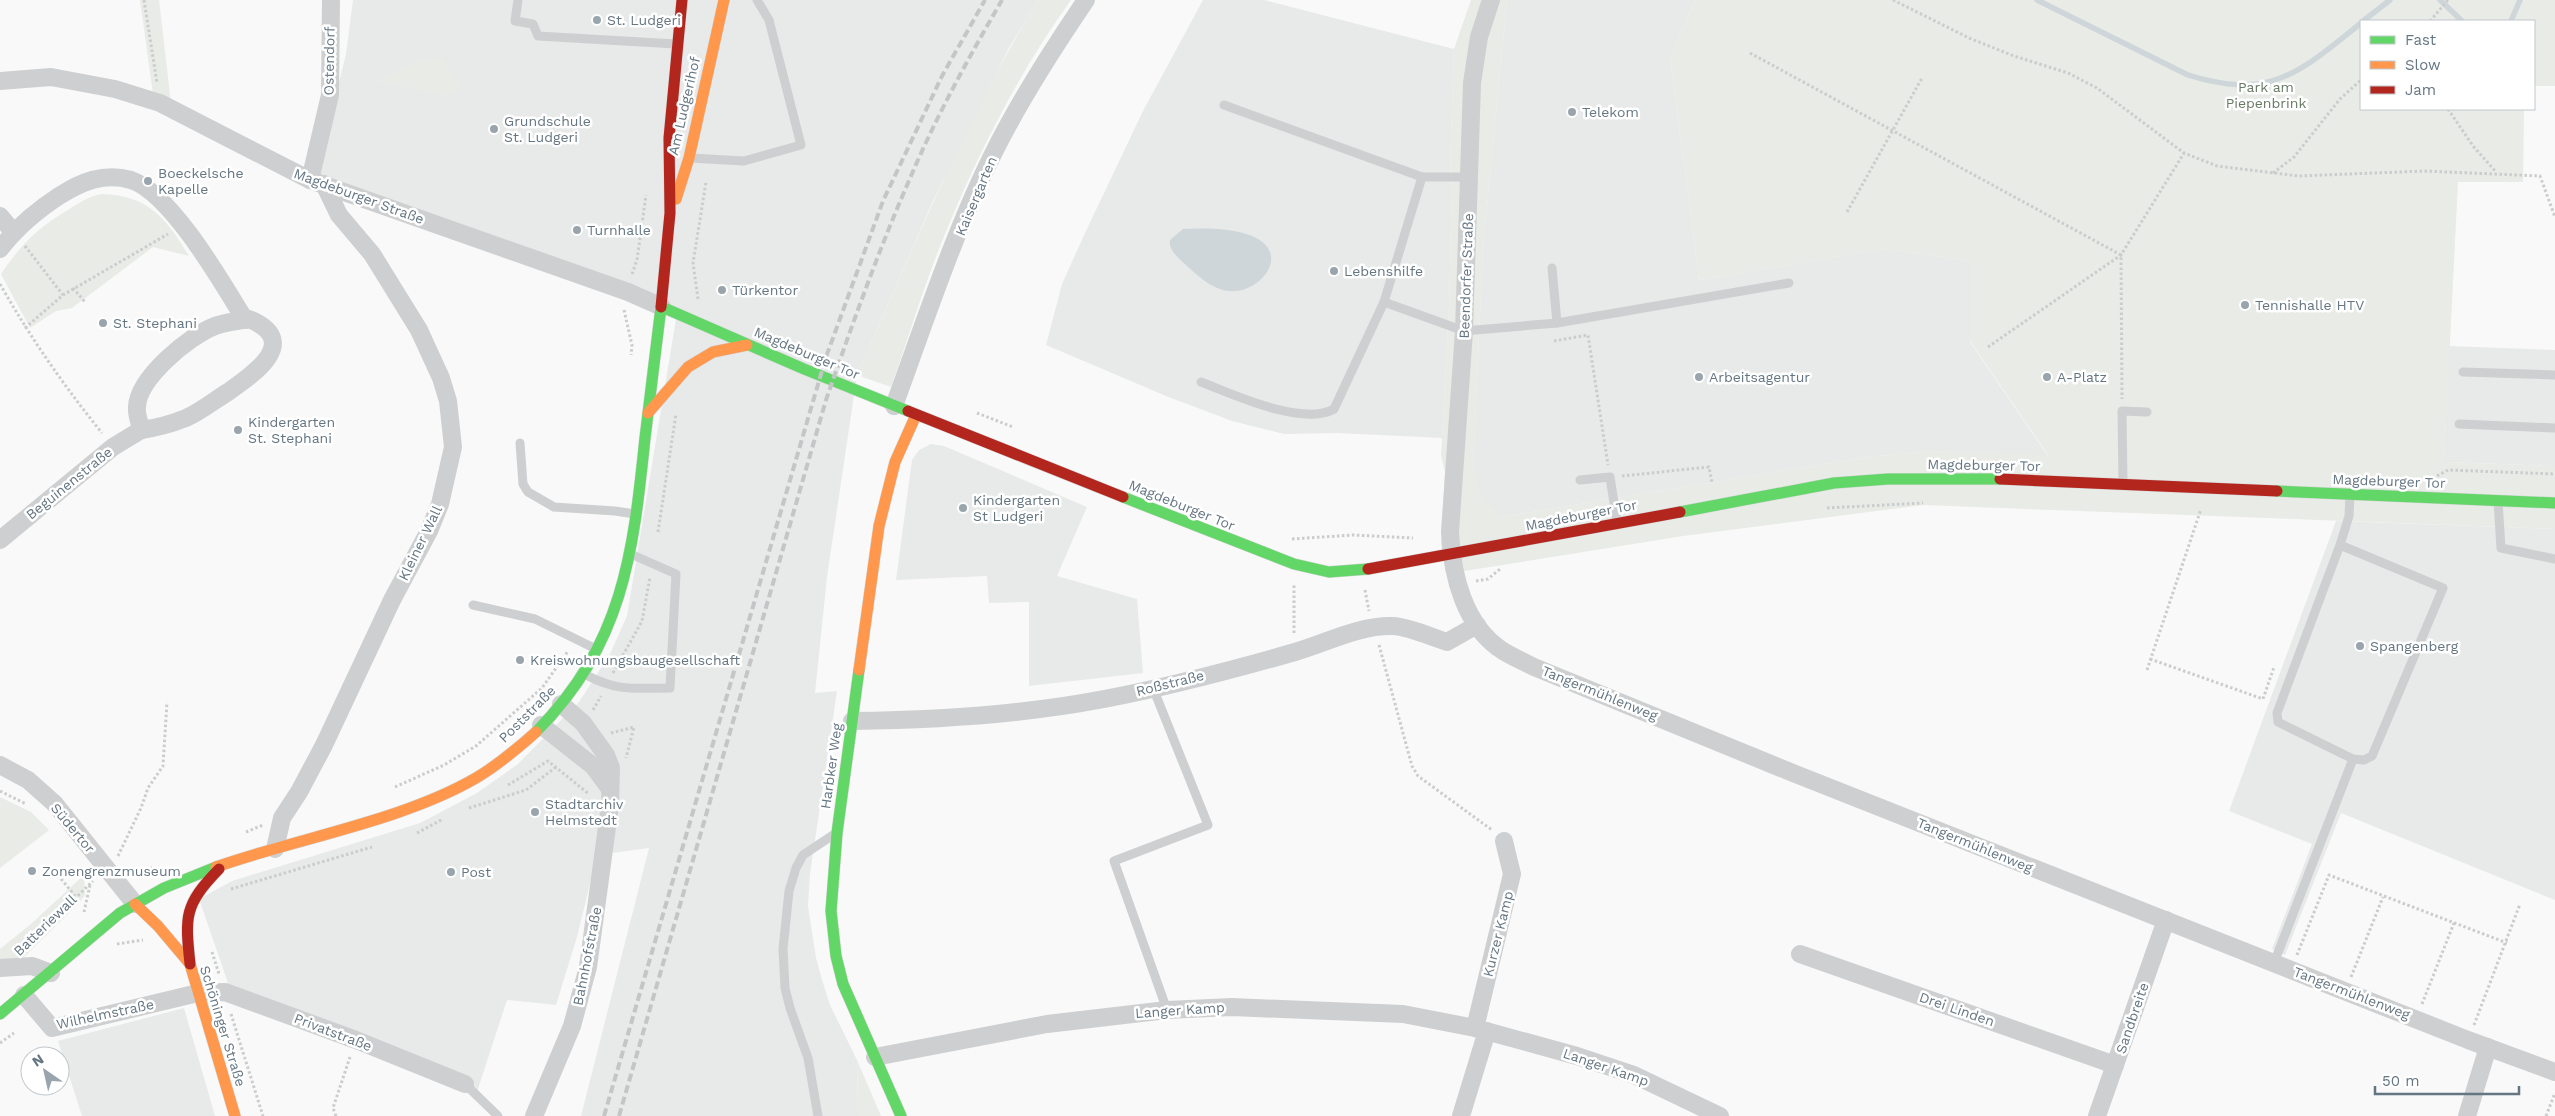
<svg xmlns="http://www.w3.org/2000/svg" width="2555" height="1116" viewBox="0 0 2555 1116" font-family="'Work Sans',sans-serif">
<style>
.built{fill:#e8e9e9}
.green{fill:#e8ebe6}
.water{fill:#ced6d9}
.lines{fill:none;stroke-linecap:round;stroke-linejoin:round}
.stream{stroke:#ced6d9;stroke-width:5.5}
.fast-casing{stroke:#d5d6d7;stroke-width:12}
.slow-casing{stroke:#d5d6d7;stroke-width:12}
.jam-casing{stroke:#d5d6d7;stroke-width:12}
.path{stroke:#cbcccd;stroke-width:3;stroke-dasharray:2.5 2.5;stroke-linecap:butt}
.lane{stroke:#cecfd0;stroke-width:9}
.street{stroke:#cecfd0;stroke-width:18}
.fast{stroke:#63d668;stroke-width:11}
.slow{stroke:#ff974d;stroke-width:11}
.jam{stroke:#b3261e;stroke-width:11}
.rail{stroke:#c3c5c6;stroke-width:4;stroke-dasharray:8 4;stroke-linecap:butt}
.poi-dot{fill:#99a4ac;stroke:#fff;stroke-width:2}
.labels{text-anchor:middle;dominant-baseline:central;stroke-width:5;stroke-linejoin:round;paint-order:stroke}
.poi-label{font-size:14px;fill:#657683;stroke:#fff;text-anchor:start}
.street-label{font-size:14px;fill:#657683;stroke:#fff}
.park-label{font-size:14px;fill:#687a64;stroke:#fff}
</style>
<rect width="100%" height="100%" fill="#f9f9f9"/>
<g class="built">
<polygon points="353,0 1038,0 1009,48 932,203 857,375 827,577 815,693 837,691 810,874 808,906 816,958 823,983 830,1005 857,1060 858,1116 581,1116 649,848 597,855 577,937 556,1005 507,1000 476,1095 225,992 198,993 228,983 199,899 232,881 420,823 477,793 518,764 579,702 610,654 627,616 676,319 314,184 346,54"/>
<polygon points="1203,0 1264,0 1454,49 1450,167 1452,187 1449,307 1442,438 1338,433 1284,434 1232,421 1166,396 1046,345 1062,284 1085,233 1143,111"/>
<polygon points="1507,0 1695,0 1670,58 1699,280 1883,249 1970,261 1970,342 2048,456 1932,451 1866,457 1501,517 1494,511 1478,491 1473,469 1483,248"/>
<polygon points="2449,346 2555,350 2555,466 2444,462"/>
<polygon points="931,444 944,446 1087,507 1057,576 1137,599 1143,673 1029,686 1029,602 989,603 987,576 896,580 912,460 919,450"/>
<polygon points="2336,521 2555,529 2555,900 2341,813 2285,955 2272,949 2312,844 2229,811"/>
<polygon points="184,1008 215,1116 82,1116 58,1041"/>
</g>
<g class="green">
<polygon points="140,0 159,0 171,103 153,94"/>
<path d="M1038,0H1071C1017,75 975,159 941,244C922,291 908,340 891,387L857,375C913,248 966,118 1038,0Z"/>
<polygon points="1471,0 1507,0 1483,248 1473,469 1478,491 1501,517 1866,457 1932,451 2048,455 1970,341 1970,261 1883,249 1699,280 1670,58 1695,0 2555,0 2555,86 2534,86 2534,21 2361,21 2361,109 2524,109 2523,182 2458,182 2444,462 2555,466 2555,529 1923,505 1683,536 1446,574 1441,544 1445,472 1441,456 1449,307 1452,187 1450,167 1454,49"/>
<polygon points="442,58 462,88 449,96 374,81 425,59"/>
<path d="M102,194C148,195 167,219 189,256L153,247L72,308L56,311L30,328L1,274C23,242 38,228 71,208C82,201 90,196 102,194Z"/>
<polygon points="0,797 31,812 49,830 0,868"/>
<polygon points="84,875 85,895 77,905 23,958 0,973 0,949 31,924"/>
<polygon points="857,1060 881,1116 882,1116 858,1116"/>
</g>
<path class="water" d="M1183,229C1204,228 1232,228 1252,236C1297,255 1253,302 1220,289C1208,285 1197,275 1188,267C1181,260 1168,251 1170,240Z"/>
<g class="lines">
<g class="stream">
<path d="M2037,0L2188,75C2271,101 2300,72 2361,23"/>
<polyline points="2440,0 2462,21"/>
<polyline points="2363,21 2390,0"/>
<polyline points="2511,21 2520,0"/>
</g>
<defs>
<g id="fast">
<polyline points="662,307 804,369 908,411"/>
<polyline points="2277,491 2555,503"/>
<polyline points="1123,497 1294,564 1329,572 1368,569"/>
<polyline points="1680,512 1834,483 1888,479 2000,479"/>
<polyline points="859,670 837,833 831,911 836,956 843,984 901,1116"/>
<path d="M536,732C623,644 633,555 645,438C650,394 656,351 661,307"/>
<polyline points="0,1014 120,913 164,888 216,867"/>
</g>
<g id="slow">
<polyline points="676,199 689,158 724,0"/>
<polyline points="648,413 688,367 713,352 747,345"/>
<polyline points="859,670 879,526 895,462 916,415"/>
<path d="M216,867C298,838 402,821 476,778C498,765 517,749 536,732"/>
<polyline points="135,904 158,926 190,964 235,1116"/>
</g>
<g id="jam">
<polyline points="661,307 670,213 669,138 682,0"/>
<polyline points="908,411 1123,497"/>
<polyline points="2000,479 2277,491"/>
<polyline points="1368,569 1680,512"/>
<path d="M190,964C185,916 184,905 219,869"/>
</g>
</defs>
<use href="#fast" class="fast-casing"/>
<use href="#slow" class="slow-casing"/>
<use href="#jam" class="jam-casing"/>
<g class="path">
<polyline points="144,0 157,83"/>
<polyline points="1893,0 1969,38 2014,56 2068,73 2097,88 2184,153 2217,166 2299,176 2424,171 2540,176 2555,217"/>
<polyline points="2430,21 2448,0"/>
<polyline points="1750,53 2121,255 2122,399"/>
<polyline points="2448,109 2473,146 2496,172"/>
<polyline points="2273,173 2294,157 2340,99 2361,80"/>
<polyline points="1847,212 1922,78"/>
<polyline points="25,246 63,295"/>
<polyline points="632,274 637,260 646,195"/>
<path d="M0,284C30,337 64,386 102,433"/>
<polyline points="73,288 85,302"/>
<polyline points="698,299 693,263 706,182"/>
<polyline points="624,310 632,345 631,355"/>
<polyline points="25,328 63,295 168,234"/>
<polyline points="1554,341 1588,335 1608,465"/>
<polyline points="1988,347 2121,255 2184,153"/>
<polyline points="977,413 1013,427"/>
<polyline points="1622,476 1709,467 1712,483"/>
<polyline points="2437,476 2448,470 2555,474"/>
<polyline points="1827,508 1923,503"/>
<polyline points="658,532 676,414"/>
<polyline points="1292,539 1353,535 1413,538"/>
<polyline points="1476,581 1488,579 1500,569"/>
<polyline points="1365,590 1369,611"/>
<polyline points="1294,633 1294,585"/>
<polyline points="1379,645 1412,766 1418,776 1492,830"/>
<polyline points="2150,659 2263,699 2274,667"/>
<polyline points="2147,670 2201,509"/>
<polyline points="613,673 642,621 650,577"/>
<polyline points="593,710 601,696"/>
<polyline points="611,733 634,727 626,758"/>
<polyline points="508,785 548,761 589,794"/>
<polyline points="395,787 444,765 476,746 542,688 568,651"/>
<polyline points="0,791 26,804"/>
<polyline points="469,808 526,790 556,767"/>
<polyline points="246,832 263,825"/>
<polyline points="417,833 443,819"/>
<polyline points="118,856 141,808 148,788 163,766 167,702"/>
<polyline points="131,869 152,868"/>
<polyline points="58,875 75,896"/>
<polyline points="231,889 372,847"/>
<polyline points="84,912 90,885"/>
<polyline points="117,944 143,940"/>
<polyline points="24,948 93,881"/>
<polyline points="212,952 219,974"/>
<polyline points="2297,955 2329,875 2507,943"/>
<polyline points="2351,977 2383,897"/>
<polyline points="2422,1004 2454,923"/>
<polyline points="231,1014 263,1116"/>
<polyline points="2474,1025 2520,904"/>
<polyline points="0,1043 14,1033"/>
<polyline points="336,1116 333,1108 350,1057"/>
<polyline points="2546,1116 2555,1093"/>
</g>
<g class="lane">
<polyline points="518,0 515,21 533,24 538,36 676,44"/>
<polyline points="691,158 744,161 801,145 769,20 757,0"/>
<polyline points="1422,177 1470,177"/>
<polyline points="1552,268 1557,323"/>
<polyline points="1384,302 1464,331 1557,323 1789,283"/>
<polyline points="2463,372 2555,375"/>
<path d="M1201,382C1233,394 1302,427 1334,409L1384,302L1422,177L1224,105"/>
<polyline points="2459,424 2555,428"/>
<polyline points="520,443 523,484 528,492 554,507 615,511 635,514"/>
<polyline points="1580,480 1610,477 1617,522"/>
<polyline points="2123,484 2122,411 2147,412"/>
<polyline points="2498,501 2501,548 2555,559"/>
<polyline points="2340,545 2277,713 2278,722 2353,759 2364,760 2372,756 2443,588 2340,545 2349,516 2350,495"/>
<polyline points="473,605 535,619 596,649"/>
<path d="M586,675C619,692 634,688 670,688L676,574L633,555"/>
<polyline points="1153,688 1208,825 1114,861 1167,1010"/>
<polyline points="2274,963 2353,759"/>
<polyline points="465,1084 498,1116"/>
<polyline points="818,1116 808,1058 790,1008 785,988 783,949 789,891 796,868 803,855 833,835"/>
</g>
<g class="street">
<path d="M1491,0L1479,37L1472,83L1464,331L1450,532C1452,575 1464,626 1503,651C1513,657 1524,662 1534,667L1793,773L2468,1040L2555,1072"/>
<polyline points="0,81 51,77 115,89 160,103 310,180 628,292 662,307"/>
<polyline points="310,180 330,95 331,0"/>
<polyline points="0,216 13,232"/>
<path d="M0,249C17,227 36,211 59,196C81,182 104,172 131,180C171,193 223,284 245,320"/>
<path d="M249,319C302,341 254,374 228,392C215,400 200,412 186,418C171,424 156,428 141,430C140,423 136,414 137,407C138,378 189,336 215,326C225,322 238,321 249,319Z"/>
<path d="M894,406C924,324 954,233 992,156C1019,101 1052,50 1086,0"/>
<polyline points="0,540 113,447 141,430"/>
<path d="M852,721C937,720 1021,715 1104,699C1168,687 1232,670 1295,652C1326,643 1360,625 1393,626C1410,627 1431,637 1447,642L1477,625"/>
<polyline points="541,725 593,766 610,789"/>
<polyline points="0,765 28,780 55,804 135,904"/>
<polyline points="275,849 282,818 299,792 324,745 392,600 429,531 440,504 453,447 448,401 441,378 419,330 372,254 339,215 324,184"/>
<polyline points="1800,954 2115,1065"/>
<polyline points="0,968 32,966 51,973"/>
<polyline points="24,995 52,1028 198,993 225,992 356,1040 465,1084"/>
<polyline points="1475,1028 1512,874 1504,841"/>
<polyline points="875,1057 1047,1024 1167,1010 1232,1007 1403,1014 1475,1028 1577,1056 1634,1075 1720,1116"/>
<polyline points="534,1116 572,1026 588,967 610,805 611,768 606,755 583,723 561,704"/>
<polyline points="1461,1116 1487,1031"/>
<polyline points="2097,1116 2166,920"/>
<polyline points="2467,1116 2488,1047"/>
</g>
<use href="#fast" class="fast"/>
<use href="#slow" class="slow"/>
<use href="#jam" class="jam"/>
<g class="rail">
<polyline points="604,1116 826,357 883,201 942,76 985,0"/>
<path d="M619,1116L826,400C852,325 879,249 911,176C937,115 969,57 1002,0"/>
</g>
</g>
<g class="poi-dot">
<circle cx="597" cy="20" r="5"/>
<circle cx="1572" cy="112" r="5"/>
<circle cx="494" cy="129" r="5"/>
<circle cx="148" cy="181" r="5"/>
<circle cx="577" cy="230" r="5"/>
<circle cx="1334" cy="271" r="5"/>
<circle cx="722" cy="290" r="5"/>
<circle cx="2245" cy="305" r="5"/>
<circle cx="103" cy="323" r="5"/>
<circle cx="1699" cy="377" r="5"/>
<circle cx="2047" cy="377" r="5"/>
<circle cx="238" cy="430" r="5"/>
<circle cx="963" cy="508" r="5"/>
<circle cx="2360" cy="646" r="5"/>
<circle cx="520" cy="660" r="5"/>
<circle cx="535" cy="812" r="5"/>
<circle cx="32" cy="871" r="5"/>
<circle cx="451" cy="872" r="5"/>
</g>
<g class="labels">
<g class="poi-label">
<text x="607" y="20">St. Ludgeri</text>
<text x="1582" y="112">Telekom</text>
<text x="504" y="121">Grundschule<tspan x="504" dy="16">St. Ludgeri</tspan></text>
<text x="158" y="173">Boeckelsche<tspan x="158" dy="16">Kapelle</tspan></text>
<text x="587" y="230">Turnhalle</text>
<text x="1344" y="271">Lebenshilfe</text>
<text x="732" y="290">Türkentor</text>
<text x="2255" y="305">Tennishalle HTV</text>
<text x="113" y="323">St. Stephani</text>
<text x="1709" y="377">Arbeitsagentur</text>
<text x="2057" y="377">A-Platz</text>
<text x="248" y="422">Kindergarten<tspan x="248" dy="16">St. Stephani</tspan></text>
<text x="973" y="500">Kindergarten<tspan x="973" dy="16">St Ludgeri</tspan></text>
<text x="2370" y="646">Spangenberg</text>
<text x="530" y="660">Kreiswohnungsbaugesellschaft</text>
<text x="545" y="804">Stadtarchiv<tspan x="545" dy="16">Helmstedt</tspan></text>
<text x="42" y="871">Zonengrenzmuseum</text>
<text x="461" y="872">Post</text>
</g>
<g class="street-label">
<text transform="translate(329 61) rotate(-89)">Ostendorf</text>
<text transform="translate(684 106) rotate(-77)">Am Ludgerihof</text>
<text transform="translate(359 196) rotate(20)">Magdeburger Straße</text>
<text transform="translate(976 196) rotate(-67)">Kaisergarten</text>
<text transform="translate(1466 276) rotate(-88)">Beendorfer Straße</text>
<text transform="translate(807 353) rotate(23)">Magdeburger Tor</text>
<text transform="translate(1984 465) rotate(1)">Magdeburger Tor</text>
<text transform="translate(2389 481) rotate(2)">Magdeburger Tor</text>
<text transform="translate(69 483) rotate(-39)">Beguinenstraße</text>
<text transform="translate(1182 505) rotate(22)">Magdeburger Tor</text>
<text transform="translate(1581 515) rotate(-11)">Magdeburger Tor</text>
<text transform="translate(420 543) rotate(-64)">Kleiner Wall</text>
<text transform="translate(1170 683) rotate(-14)">Roßstraße</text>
<text transform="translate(1600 693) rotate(22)">Tangermühlenweg</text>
<text transform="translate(527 714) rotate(-45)">Poststraße</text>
<text transform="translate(831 766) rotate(-82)">Harbker Weg</text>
<text transform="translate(73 828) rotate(50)">Südertor</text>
<text transform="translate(1975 845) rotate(22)">Tangermühlenweg</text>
<text transform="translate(45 925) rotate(-44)">Batteriewall</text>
<text transform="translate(1498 934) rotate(-76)">Kurzer Kamp</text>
<text transform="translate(587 956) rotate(-79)">Bahnhofstraße</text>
<text transform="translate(2352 993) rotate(21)">Tangermühlenweg</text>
<text transform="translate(1957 1009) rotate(19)">Drei Linden</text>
<text transform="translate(1180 1010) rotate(-4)">Langer Kamp</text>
<text transform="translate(105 1014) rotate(-12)">Wilhelmstraße</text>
<text transform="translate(2132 1018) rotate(-71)">Sandbreite</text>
<text transform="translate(223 1026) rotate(73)">Schöninger Straße</text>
<text transform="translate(333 1032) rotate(21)">Privatstraße</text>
<text transform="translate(1606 1067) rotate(19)">Langer Kamp</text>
</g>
<g class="park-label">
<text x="2266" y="87">Park am<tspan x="2266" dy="16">Piepenbrink</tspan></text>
</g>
</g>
<rect x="2360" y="20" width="175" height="90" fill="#ffffff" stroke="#c1c8cd"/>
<rect x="2370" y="36" width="25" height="8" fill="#63d668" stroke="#c1c8cd"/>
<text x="2405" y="45" font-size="15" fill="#657683">Fast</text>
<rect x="2370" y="61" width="25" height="8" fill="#ff974d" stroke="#c1c8cd"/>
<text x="2405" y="70" font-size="15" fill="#657683">Slow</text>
<rect x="2370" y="86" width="25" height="8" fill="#b3261e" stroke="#c1c8cd"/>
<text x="2405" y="95" font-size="15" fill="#657683">Jam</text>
<g transform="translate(45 1071) rotate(326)"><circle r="24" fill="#ffffff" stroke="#c1c8cd"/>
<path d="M0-4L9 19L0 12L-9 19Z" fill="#99a4ac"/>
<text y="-8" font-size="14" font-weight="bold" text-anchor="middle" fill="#657683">N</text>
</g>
<path d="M2375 1086v8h144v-8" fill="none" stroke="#657683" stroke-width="2.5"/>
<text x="2382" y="1086" font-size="15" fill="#657683" stroke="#ffffff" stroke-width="4" paint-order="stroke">50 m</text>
</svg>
